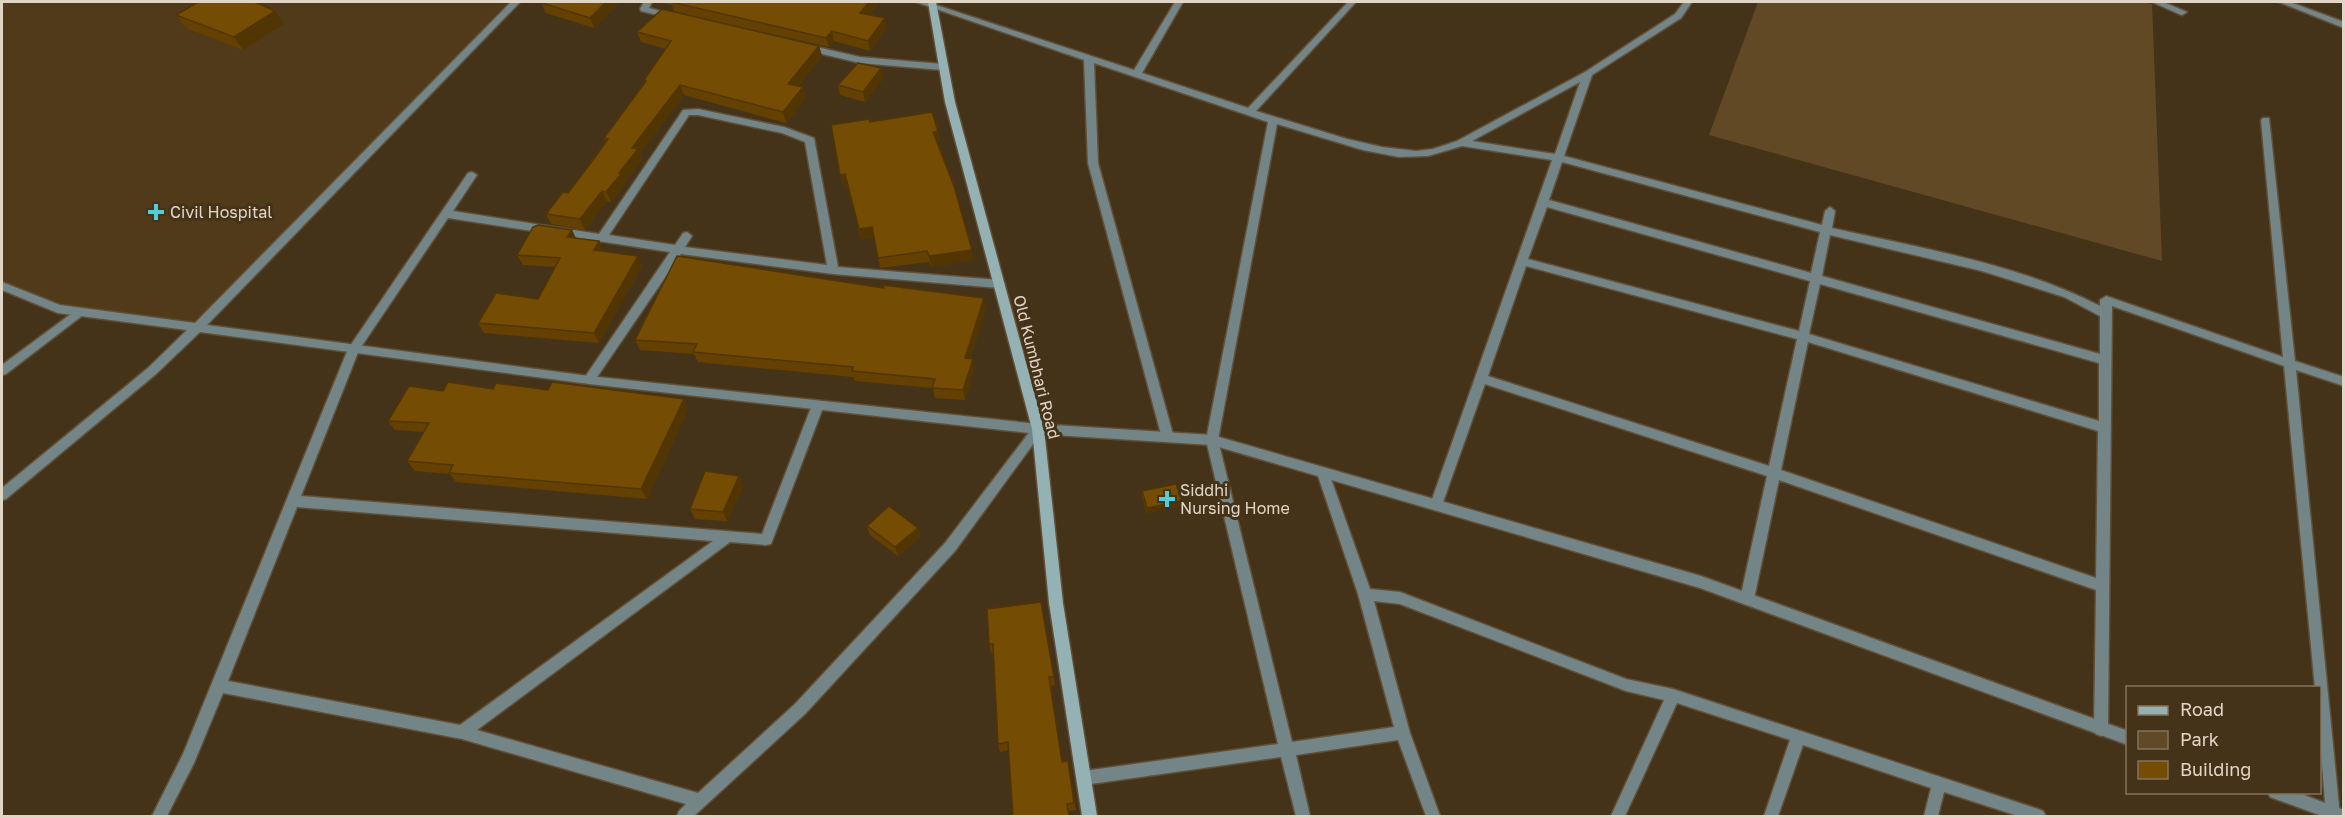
<svg xmlns="http://www.w3.org/2000/svg" width="2345" height="818" viewBox="0 0 2345 818" font-family="'Golos Text',sans-serif">
<style>
.built{fill:#503a19}
.green{fill:#624925}
.lines{fill:none;stroke-linecap:round;stroke-linejoin:round}
.minor-casing{stroke:#615038;stroke-width:3}
.tertiary-casing{stroke:#615038;stroke-width:3}
.secondary-casing{stroke:#615038;stroke-width:3}
.minor{fill:#738587;fill-rule:evenodd}
.tertiary{fill:#738587;fill-rule:evenodd}
.secondary{fill:#94b1b4;fill-rule:evenodd}
.wall{fill:#644103}
.shaded-wall{fill:#513503}
.building{fill:#744c04;stroke:#513503;stroke-width:1.5}
.poi-dot{fill:#52ccd6;stroke:#453319;stroke-width:2}
.labels{text-anchor:middle;dominant-baseline:central;stroke-width:6;stroke-linejoin:round;paint-order:stroke}
.poi-label{font-size:16px;fill:#e1d5c6;stroke:#453319;text-anchor:start}
.street-label{font-size:16px;fill:#e1d5c6;stroke:#453319}
</style>
<rect width="100%" height="100%" fill="#453319"/>
<polygon class="built" points="2,2 516,2 196,329 52,303 2,282"/>
<polygon class="green" points="1758,2 2140,2 2152,4 2162,261 1709,135"/>
<g class="lines">
<defs>
<g id="minor">
<polygon points="644,2 652,2 649,8 679,16 674,19 641,11 640,9"/>
<path d="M916,2H927L1134,70L1175,2H1183L1142,73L1248,108L1348,2H1356L1256,111L1347,139L1382,147L1416,151L1433,149L1457,141L1585,72L1675,14L1684,2H1692L1681,18L1592,75L1564,156L1822,225L1825,211L1830,207L1835,211L1832,228C1920,248 2019,264 2100,306V300L2106,296L2283,357L2261,120L2263,118H2269L2295,361L2344,377V386L2296,370L2340,816H2328L2326,814L2320,740V688H2315L2284,366L2112,306L2108,729L2106,734L2101,736L2096,734L2094,729L2096,590L1779,480L1754,599L1752,603L1747,605L1742,603L1740,599L1767,476L1485,384L1442,505L1440,509L1436,510L1432,509L1430,505L1552,160L1462,146L1428,156L1399,157L1363,150L1277,124L1218,440L1292,742L1394,727L1358,594L1317,473L1319,469H1327L1329,473L1370,589L1400,592L1626,679L1673,689L2038,809L2043,811L2046,816H2018L1944,792L1938,816H1924L1931,788L1803,745L1778,816H1764L1790,740L1677,703L1625,816H1611L1664,700L1626,691L1400,604L1374,601L1410,733L1440,816H1426L1398,740L1296,755L1310,816H1296L1281,757L1084,785L1079,783L1077,778L1079,773L1084,771L1278,744L1206,440L1268,122L1094,63L1098,163L1174,438L1172,441H1164L1162,438L1088,163L1084,60ZM1580,82L1555,154L1472,141ZM1562,162L1820,232L1811,273L1549,200ZM1547,207L1810,281L1799,331L1528,259ZM1830,235L1982,271L2064,297L2100,316V354L1822,276ZM1526,266L1797,339L1769,466L1488,376ZM1820,284L2099,363V421L1809,334ZM1808,342L2098,431L2096,578L1781,470Z"/>
<polygon points="2152,2 2163,2 2187,12 2182,15 2179,14"/>
<polygon points="804,44 860,57 942,64 947,67 942,70 860,63 801,49 799,47"/>
<path d="M698,109L784,127L814,138L838,267L999,280L1005,284L999,288L833,274L681,254L593,383H585L583,380L585,377L670,252L448,218L359,350L301,496L762,534L812,405L814,402H822L824,405L771,544L766,545L730,542L477,730L698,793L795,704L945,543L1034,426H1042L1044,429L1042,432L955,551L805,714L694,816H677L679,811L686,804L462,739L223,693L194,763L167,816H152L183,754L348,349L468,173L472,172L477,175L453,211L599,234L683,110ZM689,115H698L782,133L805,142L827,265L685,247L692,236L687,232L683,233L675,245L609,235ZM297,507L713,541L460,725L228,681Z"/>
<polygon points="79,308 83,309 85,312 83,315 6,374 2,375 2,365"/>
</g>
<g id="tertiary">
<polygon points="511,2 520,2 207,325 589,376 1038,424 1212,435 1701,576 2128,731 2128,745 1700,588 1212,445 1038,434 589,384 200,332 156,374 6,499 2,500 2,488 148,368 187,330 58,313 2,290 2,282 60,305 195,323"/>
<polygon points="2279,2 2290,2 2344,22 2344,28"/>
<polygon points="2268,792 2296,792 2344,810 2344,816 2322,816 2270,797"/>
</g>
<polygon id="secondary" points="928,2 936,2 955,102 1044,429 1063,603 1097,816 1082,816 1049,603 1032,429 945,102"/>
</defs>
<use href="#minor" class="minor-casing"/>
<use href="#tertiary" class="tertiary-casing"/>
<use href="#secondary" class="secondary-casing"/>
<use href="#minor" class="minor"/>
<use href="#tertiary" class="tertiary"/>
<use href="#secondary" class="secondary"/>
</g>
<g class="wall">
<polygon points="620,2 594,28 546,13 542,3"/>
<polygon points="659,2 879,2 869,15 887,28 870,51 834,41 829,47 674,12 672,5"/>
<polygon points="176,15 284,24 243,50 186,28"/>
<polygon points="637,32 819,46 822,56 798,86 803,87 806,98 786,123 684,95 640,153 642,159 625,182 625,184 611,202 607,201 585,230 551,224 546,214 568,193 605,142 604,138 645,83 644,80 666,49 641,42"/>
<polygon points="884,78 865,102 840,95 838,85"/>
<polygon points="870,122 938,131 940,141 937,142 973,260 931,267 929,262 880,268 874,237 861,239 847,185 843,185 840,175"/>
<polygon points="576,238 604,251 642,266 599,343 484,333 478,323 538,299 555,267 523,265 517,255"/>
<polygon points="986,309 970,359 974,369 965,400 935,398 933,388 855,381 853,377 698,362 694,354 640,350 635,340"/>
<polygon points="493,389 688,409 647,499 456,482 450,474 415,471 407,461 424,432 395,430 388,421 443,391"/>
<polygon points="739,476 743,486 727,521 695,519 690,509"/>
<polygon points="1142,491 1182,506 1147,513 1142,496"/>
<polygon points="867,526 918,528 920,537 898,556 870,535"/>
<polygon points="1041,602 1055,685 1051,686 1062,762 1068,761 1076,810 1069,811 1008,750 1000,752 998,744 994,653 991,653 989,644"/>
</g>
<g class="shaded-wall">
<polygon points="606,2 620,2 594,28 590,18"/>
<polygon points="869,2 879,2 862,23 860,13"/>
<polygon points="275,11 284,24 243,50 234,37"/>
<polygon points="885,18 887,28 870,51 868,41"/>
<polygon points="832,31 834,41 829,47 826,38"/>
<polygon points="819,46 822,56 791,94 788,84"/>
<polygon points="881,68 884,78 865,102 863,92"/>
<polygon points="680,85 684,95 640,153 642,159 625,182 625,184 611,202 606,192 619,173 632,148"/>
<polygon points="803,87 806,98 786,123 783,112"/>
<polygon points="938,131 940,141 935,142 933,132"/>
<polygon points="845,174 847,185 843,185 840,175"/>
<polygon points="602,191 607,201 585,230 580,219"/>
<polygon points="872,227 874,237 861,239 859,229"/>
<polygon points="572,230 577,240 567,237"/>
<polygon points="599,241 604,252 594,250"/>
<polygon points="972,250 973,260 931,267 929,256"/>
<polygon points="638,256 642,266 599,343 594,333"/>
<polygon points="984,298 986,309 967,368 965,358"/>
<polygon points="973,359 974,369 965,400 963,390"/>
<polygon points="684,399 688,409 647,499 641,489"/>
<polygon points="739,476 743,486 727,521 723,512"/>
<polygon points="1182,501 1182,506 1147,513 1147,508"/>
<polygon points="918,528 920,537 898,556 895,547"/>
</g>
<g class="building">
<polygon points="198,2 255,2 275,11 234,37 176,15"/>
<polygon points="544,2 606,2 590,18 542,3"/>
<polygon points="671,2 869,2 860,13 885,18 868,41 832,31 826,38"/>
<polygon points="662,9 819,46 788,84 803,87 783,112 680,85 632,148 638,149 619,173 621,174 606,192 602,191 580,219 546,214 563,192 568,193 593,160 608,139 604,138 646,81 644,80 671,41 637,32"/>
<polygon points="858,63 881,68 863,92 838,85"/>
<polygon points="932,112 938,131 933,132 954,186 972,250 929,256 927,251 878,258 872,227 859,229 845,174 840,175 831,125 869,119 870,122"/>
<polygon points="538,225 572,230 567,237 599,241 594,250 638,256 594,333 478,323 496,293 538,299 560,258 517,255 533,227"/>
<polygon points="677,256 884,288 883,285 984,298 965,358 973,359 963,390 932,388 935,379 852,371 853,367 693,352 697,344 635,340"/>
<polygon points="448,382 493,389 496,383 548,390 552,382 684,399 641,489 449,473 453,465 407,461 429,423 388,421 409,386 443,391"/>
<polygon points="705,471 739,476 723,512 690,509"/>
<polygon points="1176,484 1182,501 1147,508 1142,491"/>
<polygon points="889,506 918,528 895,547 867,526"/>
<polygon points="1041,602 1054,677 1049,677 1062,762 1068,761 1074,803 1067,804 1069,816 1013,816 1008,742 998,744 993,644 989,644 987,609"/>
</g>
<g class="poi-dot">
<path d="M153 203h6v6h6v6h-6v6h-6v-6h-6v-6h6z"/>
<path d="M1164 490h6v6h6v6h-6v6h-6v-6h-6v-6h6z"/>
</g>
<g class="labels">
<g class="poi-label">
<text x="170" y="212">Civil Hospital</text>
<text x="1180" y="490">Siddhi<tspan x="1180" dy="18">Nursing Home</tspan></text>
</g>
<g class="street-label">
<text transform="translate(1037 367) rotate(76)">Old Kumbhari Road</text>
</g>
</g>
<rect width="2345" height="818" fill="none" stroke="#e1d5c6" stroke-width="6"/>
<rect x="2126" y="686" width="195" height="108" fill="#453319" stroke="#83745e" stroke-width="1.5"/>
<rect x="2138" y="706" width="30" height="9" fill="#94b1b4" stroke="#83745e" stroke-width="1.5"/>
<text x="2180" y="716" font-size="18" fill="#e1d5c6">Road</text>
<rect x="2138" y="731" width="30" height="18" fill="#624925" stroke="#83745e" stroke-width="1.5"/>
<text x="2180" y="746" font-size="18" fill="#e1d5c6">Park</text>
<rect x="2138" y="761" width="30" height="18" fill="#744c04" stroke="#83745e" stroke-width="1.5"/>
<text x="2180" y="776" font-size="18" fill="#e1d5c6">Building</text>
</svg>
